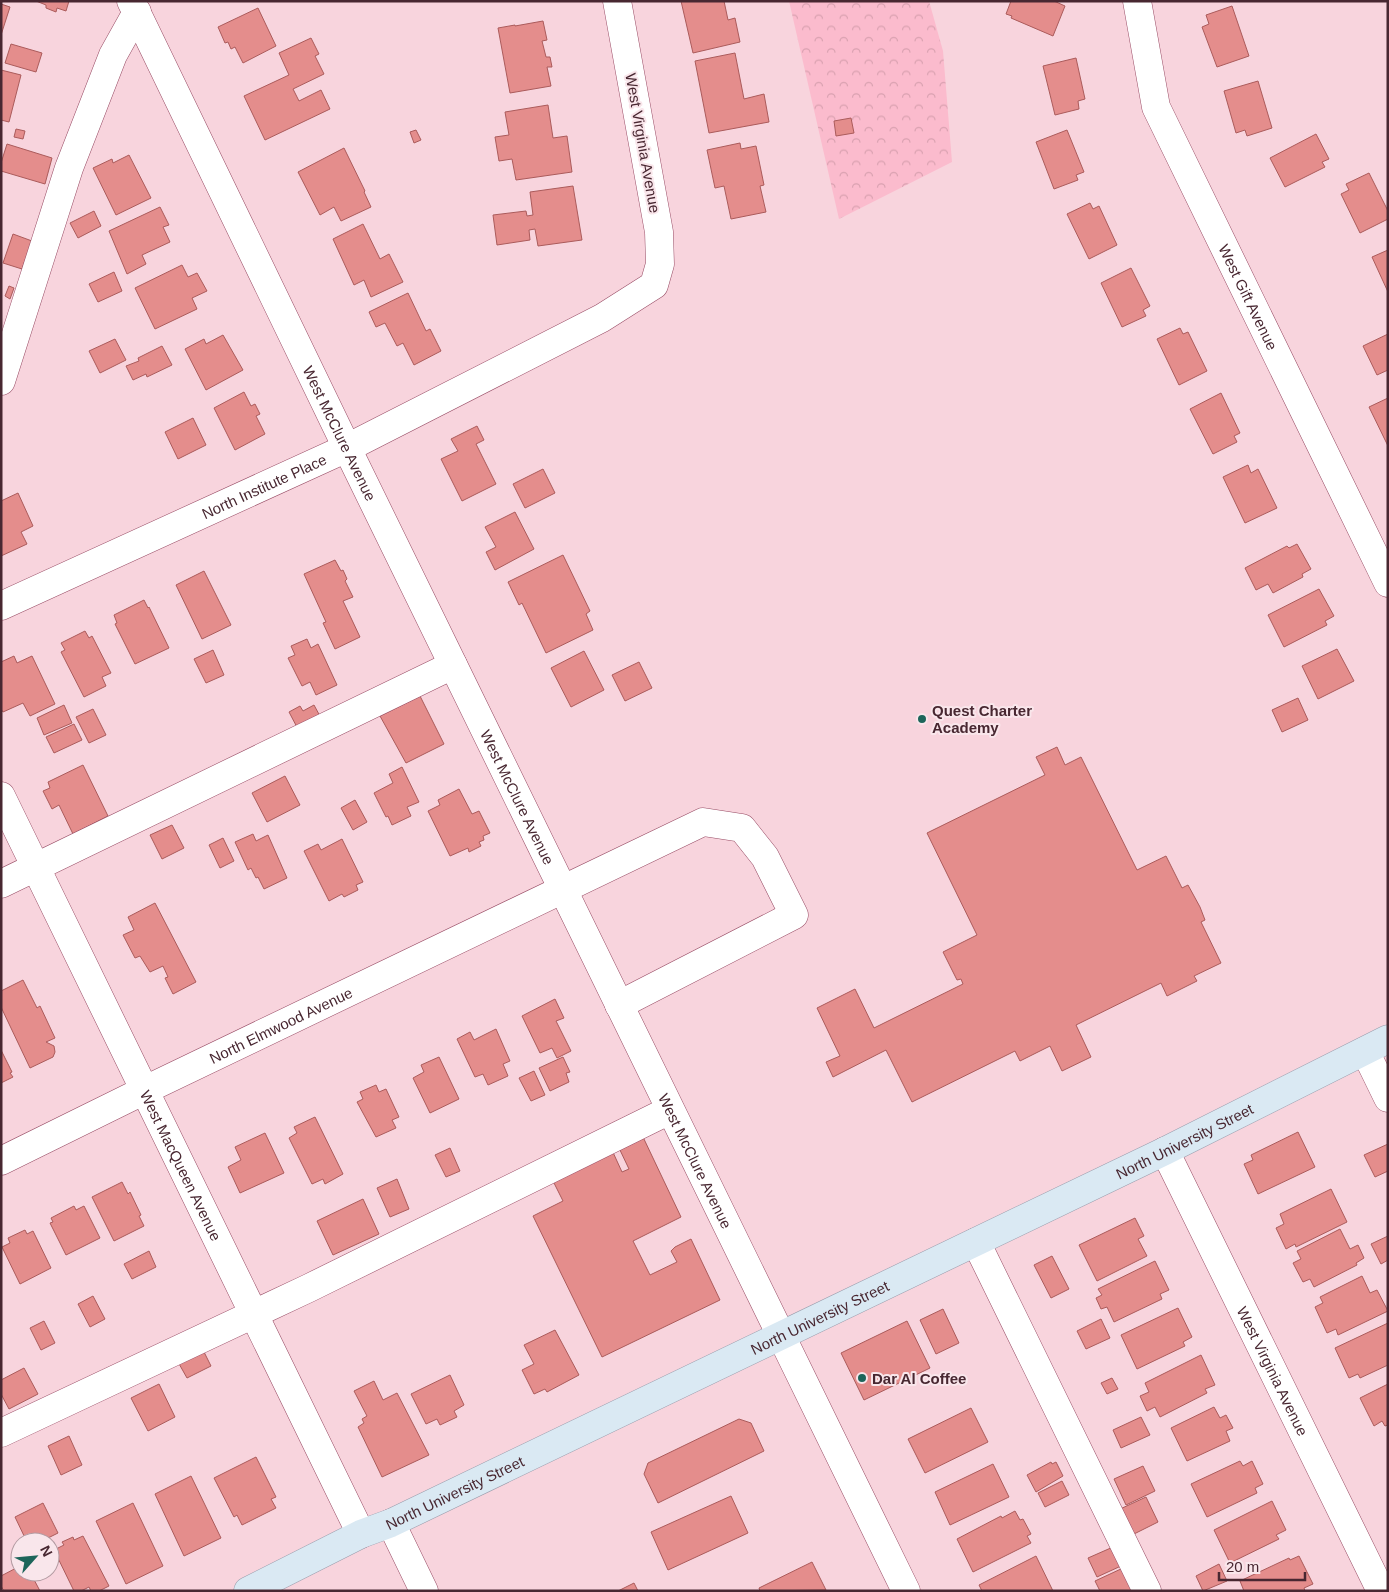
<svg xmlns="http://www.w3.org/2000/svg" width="1389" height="1592" viewBox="0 0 1389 1592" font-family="Helvetica,sans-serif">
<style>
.forest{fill:url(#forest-crowns)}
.building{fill:#e48d8c;stroke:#ab5b5b}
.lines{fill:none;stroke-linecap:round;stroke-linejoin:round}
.minor-casing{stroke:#984c65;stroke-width:29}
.major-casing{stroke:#979baa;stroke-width:29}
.minor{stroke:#fff;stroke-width:28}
.major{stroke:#dae9f3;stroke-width:28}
.poi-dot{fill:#1d655a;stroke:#f9e6eb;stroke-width:2}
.labels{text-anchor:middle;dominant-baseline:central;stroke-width:4;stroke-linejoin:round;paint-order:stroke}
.street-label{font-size:15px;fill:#482731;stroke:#f9e6eb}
.poi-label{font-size:15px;font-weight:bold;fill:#482731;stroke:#f9e6eb;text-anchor:start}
</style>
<defs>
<pattern id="forest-crowns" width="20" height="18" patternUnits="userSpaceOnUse" patternTransform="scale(1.25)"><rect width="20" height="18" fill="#fbbbcd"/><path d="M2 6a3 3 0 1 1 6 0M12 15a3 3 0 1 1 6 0" fill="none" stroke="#d9a1b0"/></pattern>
</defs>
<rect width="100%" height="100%" fill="#f8d4dd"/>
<polygon class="forest" points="789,1 929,1 943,51 952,162 839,219"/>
<g class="building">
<polygon points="36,1 69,1 66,11 57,8 56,12 46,8 46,5"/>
<polygon points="681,1 724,1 728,20 735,18 740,42 693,53"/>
<polygon points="1011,1 1054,1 1065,6 1053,36 1011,18 1012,16 1006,14"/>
<polygon points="1,4 10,7 1,35"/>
<polygon points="1232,6 1249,56 1217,67 1202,27 1209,24 1206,15"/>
<polygon points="258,8 276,46 243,63 235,47 231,49 228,42 225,43 218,27"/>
<polygon points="543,21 547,40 542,41 546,57 550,57 552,67 547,67 551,86 510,93 498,28 515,25 515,26"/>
<polygon points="311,38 319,54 315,56 324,74 293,89 299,101 321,90 330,109 265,140 244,96 289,75 279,53"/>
<polygon points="11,44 42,53 36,72 5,63"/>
<polygon points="735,53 744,99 764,94 769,122 709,133 695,61"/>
<polygon points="1076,58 1085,99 1078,101 1079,109 1055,115 1043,66"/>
<polygon points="1,70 21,75 9,122 1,120"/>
<polygon points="1258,81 1272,128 1247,136 1245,130 1236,133 1224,91"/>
<polygon points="548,105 553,138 567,136 572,172 516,180 512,159 499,161 495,137 509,135 505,112"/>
<polygon points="851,118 854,133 836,136 834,121"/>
<polygon points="16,129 25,131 23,139 14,137"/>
<polygon points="416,130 421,140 414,143 410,132"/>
<polygon points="1067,130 1084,172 1076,175 1078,180 1054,189 1036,142"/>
<polygon points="1316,134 1329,159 1322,162 1325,167 1285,187 1270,158"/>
<polygon points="740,143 741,149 756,146 764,185 760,186 766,212 731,219 724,186 715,188 707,150"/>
<polygon points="7,144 52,158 45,184 1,171 1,163"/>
<polygon points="344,148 365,191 364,192 371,207 341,221 334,207 320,215 298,172"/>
<polygon points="129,155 151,198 116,215 93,168 112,159 113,163"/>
<polygon points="1369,173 1388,211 1388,219 1360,233 1341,194 1349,190 1346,184"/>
<polygon points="573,186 582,240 538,246 535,229 529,230 530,240 497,245 493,215 526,211 527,216 533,215 530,192"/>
<polygon points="1090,203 1093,209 1099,206 1117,245 1089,259 1067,214"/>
<polygon points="160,207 169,225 163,227 170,242 142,255 146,264 127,274 109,231"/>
<polygon points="94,211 101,226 78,238 70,223"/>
<polygon points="363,224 380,259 389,254 403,282 371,297 364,280 354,285 333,239"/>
<polygon points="13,234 32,241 22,269 3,263"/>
<polygon points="1388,250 1388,292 1372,257"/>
<polygon points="182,265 188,277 197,273 207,291 192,298 197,309 155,329 135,288"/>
<polygon points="1131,268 1150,306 1143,310 1146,316 1122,327 1101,283"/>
<polygon points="114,272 122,291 98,302 89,284"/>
<polygon points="9,286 14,288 10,299 5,296"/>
<polygon points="408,293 426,331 430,329 441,351 414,365 403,343 397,346 385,323 376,327 369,312"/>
<polygon points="1180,328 1183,334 1188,332 1207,371 1179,385 1157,339"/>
<polygon points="1388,334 1388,370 1377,375 1363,346"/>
<polygon points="223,335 243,370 206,390 185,349 204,339 206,344"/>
<polygon points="115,339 126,360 100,373 89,351"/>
<polygon points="162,346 172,365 147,377 146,374 133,380 126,366 139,361 138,358"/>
<polygon points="244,392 251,406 255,404 260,414 256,416 265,434 235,450 214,408"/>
<polygon points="1221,393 1240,433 1234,436 1237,442 1213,454 1190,409"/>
<polygon points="1388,398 1388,446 1369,407"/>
<polygon points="193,418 206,445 178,459 165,432"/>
<polygon points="477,426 484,440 476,444 496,484 462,501 441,459 458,451 451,439"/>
<polygon points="1248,465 1251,473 1258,469 1277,508 1245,523 1223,477"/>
<polygon points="543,469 555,493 525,508 513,484"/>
<polygon points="18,493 33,526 21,532 27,544 1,556 1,501"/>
<polygon points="515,512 534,549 495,570 486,552 496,547 485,527"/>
<polygon points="1297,544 1311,569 1302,574 1303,577 1273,593 1268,584 1256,590 1245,568 1287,546 1289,548"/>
<polygon points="563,555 590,611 586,614 593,630 546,653 522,603 519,605 508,582"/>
<polygon points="335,560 341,571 343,570 347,579 345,581 353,597 343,601 360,637 335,649 323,623 326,622 304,574"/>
<polygon points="204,571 231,625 202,639 176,585"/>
<polygon points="1319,589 1334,616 1325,621 1327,625 1284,647 1268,615"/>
<polygon points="144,600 148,608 149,607 169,648 135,664 115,624 117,623 114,615"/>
<polygon points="85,631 89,638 92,636 111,673 102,677 106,686 84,697 61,652 65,650 61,643"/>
<polygon points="307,639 311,648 318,644 337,685 316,695 310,682 302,686 288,658 295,655 291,646"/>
<polygon points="1337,649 1354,681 1318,699 1302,666"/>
<polygon points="213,650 224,675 206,683 194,659"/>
<polygon points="584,651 604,690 571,707 551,668"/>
<polygon points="14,656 17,663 32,656 55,704 30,716 23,703 3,712 1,709 1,662"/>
<polygon points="639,662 652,688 625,701 612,675"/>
<polygon points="420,696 444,744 406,763 380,716"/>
<polygon points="1298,698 1308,720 1282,732 1272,710"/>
<polygon points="64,705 72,723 44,735 37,718"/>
<polygon points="314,705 321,718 299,731 289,712 300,706 303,711"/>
<polygon points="93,709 106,735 89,743 76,717"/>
<polygon points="74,724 82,740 54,753 46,737"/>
<polygon points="1057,747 1065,765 1081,757 1137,870 1166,856 1182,888 1188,885 1200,907 1205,920 1201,922 1221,963 1194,976 1197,981 1167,996 1161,983 1076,1025 1091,1057 1062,1071 1050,1046 1020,1061 1015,1051 912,1102 886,1050 833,1077 826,1062 840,1056 817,1008 855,989 874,1028 963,984 961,979 957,980 943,952 977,935 927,833 1045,775 1036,757"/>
<polygon points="83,765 108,816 73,834 59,805 52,809 43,791 50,788 48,782"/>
<polygon points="402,767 419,802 407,807 411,816 392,825 388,816 386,817 374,793 393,783 389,774"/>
<polygon points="285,776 300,805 267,822 252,793"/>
<polygon points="459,789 472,814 479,811 490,833 483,836 484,840 479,842 481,846 469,852 468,848 450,856 428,811 440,805 438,800"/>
<polygon points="355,800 367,822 353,830 341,808"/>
<polygon points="172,825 184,848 162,859 150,835"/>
<polygon points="253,834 256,841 268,835 287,878 264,889 258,877 256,878 251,868 248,870 235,842"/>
<polygon points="223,838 234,861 220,868 209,845"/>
<polygon points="342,839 363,882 356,885 358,890 344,897 342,894 329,901 304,851 318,844 321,850"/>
<polygon points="155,903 196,982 173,994 165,978 168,977 163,966 150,972 140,956 135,958 123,935 134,930 128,917"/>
<polygon points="23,980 37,1008 40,1006 55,1038 46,1042 54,1046 55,1052 53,1057 30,1068 1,1007 1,991"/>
<polygon points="555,999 564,1018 556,1021 571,1051 557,1058 552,1048 540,1053 522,1016"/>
<polygon points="496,1029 510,1061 503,1064 508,1076 488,1085 483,1074 475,1077 457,1039 470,1032 474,1040"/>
<polygon points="1,1050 12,1072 10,1073 13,1077 1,1083"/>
<polygon points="439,1057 459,1099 430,1113 413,1078 424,1072 421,1065"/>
<polygon points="563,1057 570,1072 566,1073 569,1082 550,1091 539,1068"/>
<polygon points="534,1071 545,1095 531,1101 519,1078"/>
<polygon points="376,1085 379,1092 386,1089 399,1117 392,1120 396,1128 376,1137 357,1102 363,1099 360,1092"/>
<polygon points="315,1117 343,1174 325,1184 323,1179 312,1184 289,1138 297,1133 294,1127"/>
<polygon points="1298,1132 1315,1167 1258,1194 1244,1164 1253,1160 1251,1155"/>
<polygon points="265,1133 284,1173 240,1193 228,1167 241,1160 235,1147"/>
<polygon points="643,1137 681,1217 633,1241 650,1275 677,1262 671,1251 675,1247 691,1239 720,1300 602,1357 533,1216 563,1201 551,1177 611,1148 622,1172 629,1169 619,1148"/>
<polygon points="1388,1144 1388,1171 1375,1177 1364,1155"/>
<polygon points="450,1148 460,1171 446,1177 435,1155"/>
<polygon points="397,1179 409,1209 390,1217 377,1188"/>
<polygon points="122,1182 128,1194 130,1192 141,1215 139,1216 144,1226 114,1241 92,1197"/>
<polygon points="1331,1189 1347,1222 1296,1247 1295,1244 1286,1249 1276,1228 1284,1224 1280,1214"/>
<polygon points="363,1199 379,1234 333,1255 317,1221"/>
<polygon points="74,1206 76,1210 84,1206 100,1238 66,1255 50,1223 53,1222 51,1218"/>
<polygon points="1135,1218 1144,1236 1138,1239 1147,1256 1097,1281 1079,1245"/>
<polygon points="1340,1229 1350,1249 1358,1245 1364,1258 1356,1263 1357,1265 1314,1287 1310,1279 1303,1282 1293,1263 1301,1259 1297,1251"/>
<polygon points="25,1230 27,1234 33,1231 51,1268 20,1284 2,1247 10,1243 8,1238"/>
<polygon points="1388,1236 1388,1260 1381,1264 1371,1244"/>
<polygon points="149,1251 156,1267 132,1279 124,1264"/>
<polygon points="1052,1256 1069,1289 1051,1298 1034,1265"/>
<polygon points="1155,1261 1169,1290 1160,1294 1162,1299 1114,1322 1107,1307 1101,1309 1096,1298 1102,1295 1098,1289"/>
<polygon points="1362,1276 1370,1293 1377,1290 1388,1311 1338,1335 1336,1329 1327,1333 1315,1307 1323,1303 1320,1297"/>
<polygon points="93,1296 105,1319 90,1327 78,1304"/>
<polygon points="1178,1308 1192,1337 1183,1342 1185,1346 1137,1369 1121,1335"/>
<polygon points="943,1309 959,1343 936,1354 920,1320"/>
<polygon points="1101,1319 1110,1338 1086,1349 1077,1331"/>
<polygon points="44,1321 55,1343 41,1350 30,1328"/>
<polygon points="907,1321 930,1368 864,1400 841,1353"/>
<polygon points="1388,1323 1388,1365 1360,1378 1358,1374 1349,1378 1335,1348"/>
<polygon points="555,1330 579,1375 547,1392 545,1389 534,1394 522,1370 534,1364 524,1345"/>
<polygon points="203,1350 211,1366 187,1378 178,1362"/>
<polygon points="1201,1355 1215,1385 1205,1389 1207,1393 1160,1417 1155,1407 1147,1411 1140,1396 1149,1392 1145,1383"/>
<polygon points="24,1368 38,1394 9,1409 1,1394 1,1380"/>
<polygon points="450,1375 464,1405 454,1411 457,1417 440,1425 437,1419 426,1424 411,1394"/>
<polygon points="1112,1378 1118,1389 1107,1394 1101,1383"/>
<polygon points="374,1381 383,1400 397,1393 429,1455 382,1477 358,1427 364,1423 362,1419 367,1416 354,1391"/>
<polygon points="159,1384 175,1417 148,1431 131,1398"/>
<polygon points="1388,1384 1388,1425 1385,1426 1382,1421 1374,1426 1360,1398"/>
<polygon points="1214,1407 1220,1418 1226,1415 1233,1428 1226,1431 1230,1441 1187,1461 1171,1428"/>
<polygon points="971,1408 988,1442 925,1473 908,1439"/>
<polygon points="1141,1417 1150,1435 1121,1448 1113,1430"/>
<polygon points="739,1419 751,1423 764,1451 658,1503 644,1474 648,1463"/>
<polygon points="69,1436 82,1465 61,1475 48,1446"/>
<polygon points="256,1457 276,1497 271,1499 276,1508 242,1525 237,1515 234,1517 214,1478"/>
<polygon points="1240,1461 1243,1466 1252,1461 1263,1484 1255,1488 1257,1493 1207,1517 1191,1484"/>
<polygon points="1051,1462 1052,1464 1056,1462 1063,1476 1036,1492 1027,1475"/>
<polygon points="993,1464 1009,1497 950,1525 935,1492"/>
<polygon points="1143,1466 1155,1491 1126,1505 1114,1479"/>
<polygon points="191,1476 221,1538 184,1556 155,1494"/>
<polygon points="1062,1481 1069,1495 1045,1507 1038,1493"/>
<polygon points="731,1496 748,1533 668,1570 651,1532"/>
<polygon points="1146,1497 1158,1522 1130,1536 1118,1510"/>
<polygon points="1272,1501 1286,1530 1276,1535 1279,1539 1230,1563 1214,1530"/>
<polygon points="43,1503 58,1533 40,1542 27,1542 15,1517"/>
<polygon points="133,1503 163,1566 126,1584 96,1521"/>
<polygon points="1015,1511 1020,1520 1023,1519 1031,1534 1027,1536 1031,1543 973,1572 957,1539 1001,1516 1002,1518"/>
<polygon points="83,1536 109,1586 99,1591 91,1591 89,1587 81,1591 74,1591 54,1550 64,1545 62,1542 73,1537 74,1540"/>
<polygon points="1113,1547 1121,1566 1097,1577 1088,1558"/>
<polygon points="1036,1556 1053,1591 982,1591 979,1585"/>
<polygon points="1299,1556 1313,1584 1304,1588 1305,1591 1244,1591 1240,1581 1289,1558 1290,1560"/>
<polygon points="812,1562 826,1590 760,1591 759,1588"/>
<polygon points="1219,1564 1227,1581 1203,1591 1196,1576"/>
<polygon points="20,1566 20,1572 30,1572 40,1591 4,1591 1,1586 1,1576"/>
<polygon points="1123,1568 1134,1591 1100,1591 1095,1581"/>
<polygon points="634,1583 638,1591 618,1591"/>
</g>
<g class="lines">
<defs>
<g id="minor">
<path id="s1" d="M131,1L347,448L906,1591"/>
<path id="s2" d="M1137,1L1156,107L1388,583"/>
<polyline points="1,381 69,168 113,55 137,12"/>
<path id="s3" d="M1,606L347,448L602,318L654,285L660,264L659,232L617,1"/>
<path id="s4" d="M1,796L361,1534"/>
<polyline points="1,884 453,665"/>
<polyline points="1365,1051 1388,1098"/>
<path id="s5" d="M1165,1151L1381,1591"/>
<path id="s6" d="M1,1161L145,1090L703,822L742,828L765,857L794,915L619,1005"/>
<polyline points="976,1242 1147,1591"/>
<polyline points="1,1433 309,1288 670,1110"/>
<polyline points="391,1523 424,1591"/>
</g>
<g id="major">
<path id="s7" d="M248,1591L361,1534L391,1523L1165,1151L1388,1039"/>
</g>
</defs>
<use href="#minor" class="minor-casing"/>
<use href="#major" class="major-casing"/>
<use href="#minor" class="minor"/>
<use href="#major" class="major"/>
</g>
<g class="poi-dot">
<circle cx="922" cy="719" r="5"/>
<circle cx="862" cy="1378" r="5"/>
</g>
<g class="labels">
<g class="street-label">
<text transform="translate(643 143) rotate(80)">West Virginia Avenue</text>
<text stroke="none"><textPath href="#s2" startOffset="319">West Gift Avenue</textPath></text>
<text stroke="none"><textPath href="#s1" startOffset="480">West McClure Avenue</textPath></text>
<text stroke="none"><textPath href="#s3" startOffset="289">North Institute Place</textPath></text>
<text stroke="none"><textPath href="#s1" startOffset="885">West McClure Avenue</textPath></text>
<text stroke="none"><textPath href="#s6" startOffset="311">North Elmwood Avenue</textPath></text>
<text stroke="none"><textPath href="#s7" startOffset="1039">North University Street</textPath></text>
<text stroke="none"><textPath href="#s1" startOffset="1290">West McClure Avenue</textPath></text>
<text stroke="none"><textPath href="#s4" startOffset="411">West MacQueen Avenue</textPath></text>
<text stroke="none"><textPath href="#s7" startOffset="634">North University Street</textPath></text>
<text stroke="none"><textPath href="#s5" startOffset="245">West Virginia Avenue</textPath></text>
<text stroke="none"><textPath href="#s7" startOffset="229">North University Street</textPath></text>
</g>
<g class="poi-label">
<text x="932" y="710">Quest Charter<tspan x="932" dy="17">Academy</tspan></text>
<text x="872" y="1378">Dar Al Coffee</text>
</g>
</g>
<rect width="1389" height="1592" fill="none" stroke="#482731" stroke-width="5"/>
<g transform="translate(35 1557) rotate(63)"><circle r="24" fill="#f9e6eb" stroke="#b29aa1"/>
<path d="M0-4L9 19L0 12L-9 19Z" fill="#1d655a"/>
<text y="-8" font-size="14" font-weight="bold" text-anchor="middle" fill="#482731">N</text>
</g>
<path d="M1219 1572v8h86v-8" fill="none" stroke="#482731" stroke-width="2.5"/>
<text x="1226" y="1572" font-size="15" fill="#482731" stroke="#f9e6eb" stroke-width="4" paint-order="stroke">20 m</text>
</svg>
